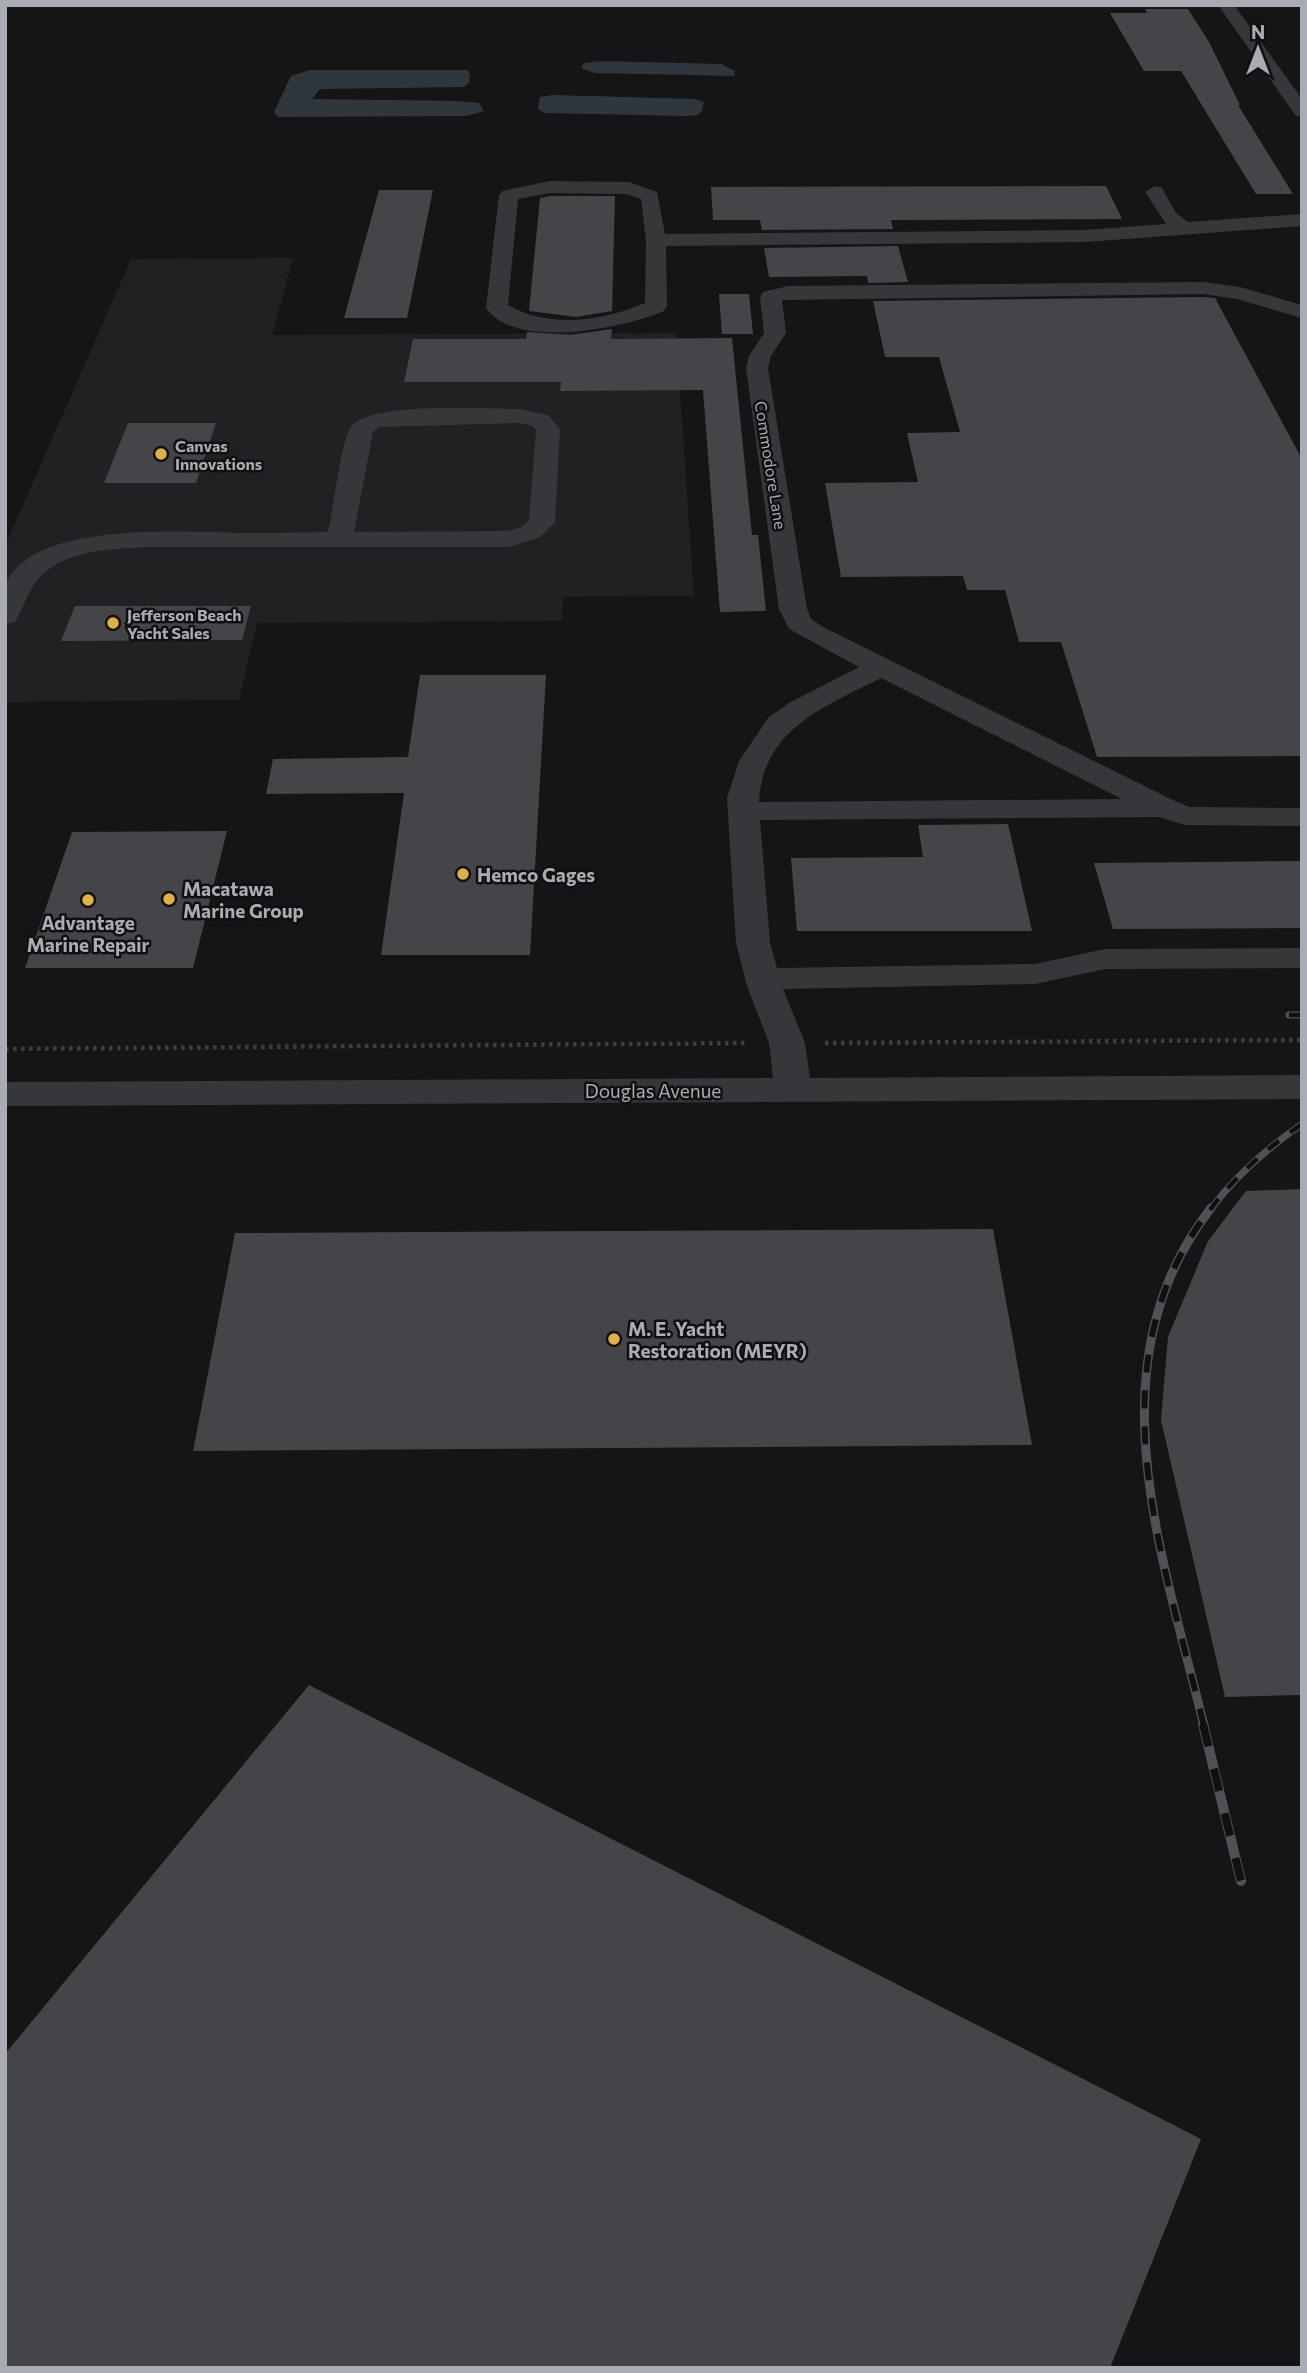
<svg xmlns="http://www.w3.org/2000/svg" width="1307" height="2373" font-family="Commissioner,sans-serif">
  <rect width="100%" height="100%" fill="#151516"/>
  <path fill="#212123" d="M293,258L272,335L676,333L694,596L563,597L562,621L257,623L239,700L5,702V546L131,259Z"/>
  <g fill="#2f373e">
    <path d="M601,61L721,64L735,71L734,76L595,73L581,68L584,63Z"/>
    <path d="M310,70H467L470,74L469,83L464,87L320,89L312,99L459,101L479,103L484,111L466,116L278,117L274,112L291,76Z"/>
    <path d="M553,95L695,99L704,102L702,111L697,115L687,116L544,113L538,109L540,97Z"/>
  </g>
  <g fill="#444549">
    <path d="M1145,9H1188L1209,42L1240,105H1238L1293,194H1256L1181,71H1144L1110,13H1147Z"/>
    <path d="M1106,186L1122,219L891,220L893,229L762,230L760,220H713L711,187Z"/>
    <path d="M379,190H433L407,318H344Z"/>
    <path d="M550,196H615L612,311L576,317L529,311L540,198Z"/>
    <path d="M898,246L908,282L868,283L867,276L769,277L764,248Z"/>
    <path d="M719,294H749L753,334H722Z"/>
    <path d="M1203,297L1215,298L1302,459V756L1097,757L1061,642H1019L1005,590H967L963,576L841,577L825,483L918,482L907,433L960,432L939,357H885L873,301Z"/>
    <path d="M612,329L611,339L732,338L752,535H758L766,611L720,612L703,390L560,391L561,382H404L413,339H526L527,332L571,335Z"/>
    <path d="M128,423H216L196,483H104Z"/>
    <path d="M75,606H251L242,640L61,641Z"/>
    <path d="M420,675H546L530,955H381L404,793L266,794L273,759L408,757Z"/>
    <path d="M1008,824L1032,931H797L791,858L923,857L918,825Z"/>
    <path d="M227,831L193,968H25L72,832Z"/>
    <path d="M1302,861V928L1113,929L1094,863Z"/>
    <path d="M1302,1189V1695L1225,1697L1161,1420L1168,1337L1208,1241L1246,1191Z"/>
    <path d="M993,1229L1032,1445L193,1451L235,1233Z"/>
    <path d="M309,1685L1201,2139L1110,2368H5V2054Z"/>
  </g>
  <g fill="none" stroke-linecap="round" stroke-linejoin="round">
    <g stroke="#3c3e42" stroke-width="4.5" stroke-dasharray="3.5 4.5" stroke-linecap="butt">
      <path d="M825,1043L1302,1040"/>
      <path d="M5,1049L746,1043"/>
    </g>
    <g fill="#36373b" fill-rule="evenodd">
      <path d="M1218,5H1234L1302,99V117L1296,116Z"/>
      <path d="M550,181L629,182L657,192L665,234L1085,230L1166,224L1145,192L1155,186L1162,188L1176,213L1188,222L1302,214V226L1085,242L666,246L667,306L664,311C624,328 516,351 486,308L499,195L502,191ZM550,193L627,194L641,199L646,240L645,303C603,321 549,329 508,305L518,199Z"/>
      <path d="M1203,282L1240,287L1302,305V318L1237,299L1203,294L782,300L786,333L771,356L768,368L807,609L811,619L823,627L1175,801L1189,807L1302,808V826L1185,825L1159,817L760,820L770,943L777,968L1035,964L1105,949L1302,948V968L1105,969L1035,984L783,989L805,1043L810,1078L1302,1075V1099L5,1106V1082L773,1078L769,1043L747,986L736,943L727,798L739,761L769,717L789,703L859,667L789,629L779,609L746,368L749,356L764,333L760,297L763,292L788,286ZM881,678L1122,799L759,802C762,729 826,706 881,678Z"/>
      <path d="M520,409L548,415L560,429L555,522L540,537L509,547H148C112,549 60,549 35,583C26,595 23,610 15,622L5,624C5,613 2,597 5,587C27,520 184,532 238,533C268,533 298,533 328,532C333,512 341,440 351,427C370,401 486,409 520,409ZM520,423L532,426L536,430L529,520L522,527L507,531L354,532L373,432L379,427Z"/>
    </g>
    <defs>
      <g id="rail-far2">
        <path d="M1289,1015H1302"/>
        <path d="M1210,1210C1236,1175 1266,1149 1302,1124"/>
      </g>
      <path id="rail-far1" d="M1204,1726C1163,1555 1090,1364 1211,1208"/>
      <path id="rail" d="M1203,1724L1241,1881"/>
    </defs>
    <use href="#rail-far2" stroke="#4f5156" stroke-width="7"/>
    <use href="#rail-far1" stroke="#4f5156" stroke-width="9"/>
    <use href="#rail" stroke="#4f5156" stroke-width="10"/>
    <use href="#rail-far2" stroke="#101011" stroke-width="4.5" stroke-dasharray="14" stroke-linecap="butt"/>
    <use href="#rail-far1" stroke="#101011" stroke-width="6" stroke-dasharray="18" stroke-linecap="butt"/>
    <use href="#rail" stroke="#101011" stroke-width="8" stroke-dasharray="23" stroke-linecap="butt"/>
  </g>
  <g fill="#e1af42" stroke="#101011" stroke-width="2.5">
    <circle cx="161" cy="454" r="7"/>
    <circle cx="113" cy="623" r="7"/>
    <circle cx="463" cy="874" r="7"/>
    <circle cx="169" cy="899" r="7"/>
    <circle cx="88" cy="900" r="7"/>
    <circle cx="614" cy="1339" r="7"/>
  </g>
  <g text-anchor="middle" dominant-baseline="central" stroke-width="5" stroke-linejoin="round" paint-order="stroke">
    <g font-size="16" font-weight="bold" fill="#a8acb5" stroke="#101011" text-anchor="start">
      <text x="175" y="445">Canvas<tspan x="175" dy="18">Innovations</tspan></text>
      <text x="127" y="614">Jefferson Beach<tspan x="127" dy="18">Yacht Sales</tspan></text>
    </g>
    <g font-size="16" fill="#a8acb5" stroke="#101011">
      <text transform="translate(771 465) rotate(81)">Commodore Lane</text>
    </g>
    <g font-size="19" font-weight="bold" fill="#a8acb5" stroke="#101011" text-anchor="start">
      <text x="477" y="874">Hemco Gages</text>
      <text x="183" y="888">Macatawa<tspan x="183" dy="22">Marine Group</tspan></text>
      <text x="88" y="922" text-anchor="middle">Advantage<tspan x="88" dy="22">Marine Repair</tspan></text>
      <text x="628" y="1328">M. E. Yacht<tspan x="628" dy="22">Restoration (MEYR)</tspan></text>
    </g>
    <g font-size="19" fill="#a8acb5" stroke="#101011">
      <text x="653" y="1090">Douglas Avenue</text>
    </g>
  </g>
  <rect width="1307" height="2373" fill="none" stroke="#a8acb5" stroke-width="14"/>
  <g transform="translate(1258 49)" stroke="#101011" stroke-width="5" paint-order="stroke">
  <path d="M0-5L12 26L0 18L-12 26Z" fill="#a8acb5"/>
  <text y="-10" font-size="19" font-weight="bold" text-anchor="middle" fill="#a8acb5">N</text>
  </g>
</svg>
